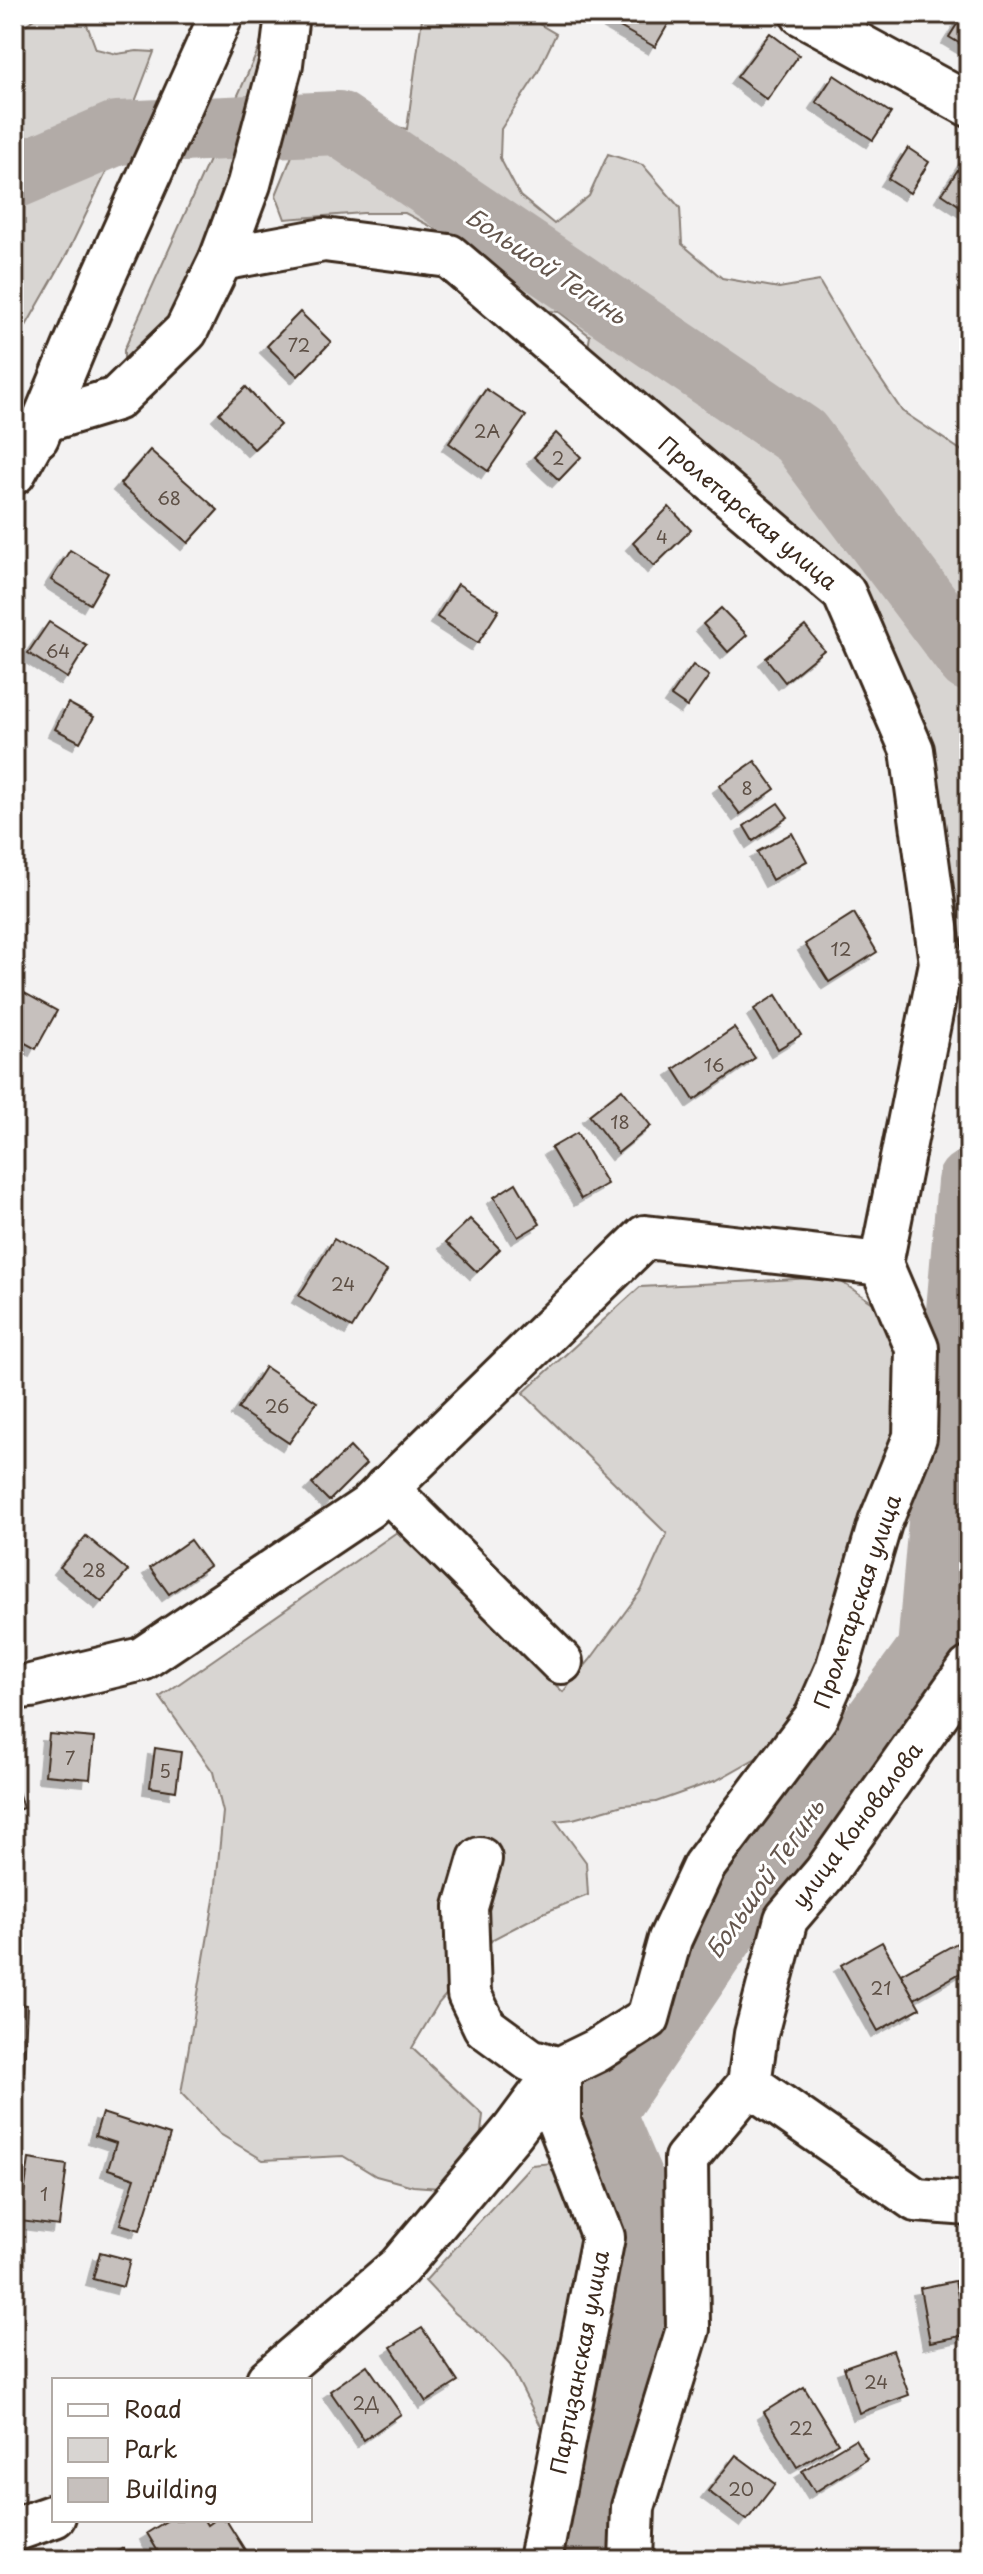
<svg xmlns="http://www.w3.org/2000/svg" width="983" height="2574" font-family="'Playpen Sans',sans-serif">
  <defs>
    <filter id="shadow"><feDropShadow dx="-7" dy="7" stdDeviation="0" flood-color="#0004"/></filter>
  </defs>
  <rect width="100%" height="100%" fill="#f3f2f2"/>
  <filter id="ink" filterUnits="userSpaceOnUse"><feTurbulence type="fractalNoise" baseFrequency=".0125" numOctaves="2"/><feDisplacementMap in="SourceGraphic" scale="16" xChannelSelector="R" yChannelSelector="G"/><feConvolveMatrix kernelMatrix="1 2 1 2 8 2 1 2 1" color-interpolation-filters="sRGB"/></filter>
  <g filter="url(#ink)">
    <g fill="#d8d5d2" stroke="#8a8078" stroke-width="2">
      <path d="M41,14H83L96,49L117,54L137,51L154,52L115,154L67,254L14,347V29L24,26Z"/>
      <path d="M428,14H522L556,34L537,74L501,129L500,158L520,196L554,224L589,196L608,154L643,165L680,208L682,244L722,278L779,288L819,281L852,337L902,411L962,451L969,460V973L941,963L912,750L844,593L584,371L590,336L559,312L541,310L508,274L466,251L432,227L405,213H363L285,219L276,195L311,109L407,129L422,18Z"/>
      <path d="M268,28L265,82L182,312L132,362L124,360V350Z"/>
      <path d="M834,1277L888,1313L913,1393L810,1711L765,1753L717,1780L656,1802L623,1805L573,1819L556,1821L586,1862L588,1895L543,1913L493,1939L438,2004L412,2048L483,2115L480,2141L440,2188L413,2186L376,2176L343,2156L263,2160L220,2134L181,2093L215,1894L223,1812L213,1772L160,1697L397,1532L563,1692L590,1660L642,1589L667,1534L523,1393L640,1287Z"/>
      <path d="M553,2163L585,2249L543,2430L510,2365L485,2338L455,2313L425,2281L531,2165Z"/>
    </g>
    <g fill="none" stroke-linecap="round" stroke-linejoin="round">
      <g stroke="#b2aba7" stroke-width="64">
        <path d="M14,177L117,133L338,123L800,436L969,660"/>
        <path d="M585,2560L590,2475L655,2235L603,2113L751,1893L929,1650L969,1182"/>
      </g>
    </g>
    <g fill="#c6c0bd" stroke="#3b2a1e" stroke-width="2" filter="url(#shadow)">
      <path d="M616,14H674L655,47L611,22Z"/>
      <path d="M961,18L969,23V49L949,37Z"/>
      <path d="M770,33L799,55L767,100L737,77Z"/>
      <path d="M834,75L891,113L873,140L816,102Z"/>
      <path d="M908,148L929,162L910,193L888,179Z"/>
      <path d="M967,156L969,157V212L942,194Z"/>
      <path d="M300,312L331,342L298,376L267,346Z"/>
      <path d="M246,387L280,425L254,449L219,413Z"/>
      <path d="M486,389L526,416L488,471L449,443Z"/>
      <path d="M556,433L581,457L559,480L534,457Z"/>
      <path d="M150,450L218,510L188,543L120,484Z"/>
      <path d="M669,507L691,530L654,566L633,543Z"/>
      <path d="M70,550L108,573L90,604L51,580Z"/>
      <path d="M458,584L499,610L478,643L437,617Z"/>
      <path d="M721,608L747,635L728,652L703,624Z"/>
      <path d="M49,622L87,646L67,678L28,653Z"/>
      <path d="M805,626L824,650L785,682L766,658Z"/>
      <path d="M693,665L709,676L687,707L671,696Z"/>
      <path d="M68,703L94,717L80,742L55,729Z"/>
      <path d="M755,761L775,789L740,814L719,786Z"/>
      <path d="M778,803L788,817L753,841L744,826Z"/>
      <path d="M792,833L807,861L772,880L757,852Z"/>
      <path d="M854,913L877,952L829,982L805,944Z"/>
      <path d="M21,991L57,1011L36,1049L14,1037V1004Z"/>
      <path d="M776,995L801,1035L778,1049L754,1009Z"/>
      <path d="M734,1028L755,1058L694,1100L674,1069Z"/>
      <path d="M622,1089L651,1126L618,1153L589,1115Z"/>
      <path d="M577,1133L607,1184L581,1199L551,1148Z"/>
      <path d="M516,1183L540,1224L518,1237L494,1197Z"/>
      <path d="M470,1219L500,1249L477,1272L446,1242Z"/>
      <path d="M334,1239L387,1271L352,1328L299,1296Z"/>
      <path d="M265,1367L317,1402L289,1443L238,1409Z"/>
      <path d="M350,1447L366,1464L329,1501L312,1484Z"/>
      <path d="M86,1536L128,1571L102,1602L60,1567Z"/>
      <path d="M190,1540L209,1566L169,1594L150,1568Z"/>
      <path d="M49,1734L94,1738L90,1779L45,1775Z"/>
      <path d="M155,1748L181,1752L176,1791L150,1787Z"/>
      <path d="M14,1778L23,1808L14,1811Z"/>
      <path d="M966,1938L969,1943V1968L914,1999L901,1974Z"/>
      <path d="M882,1942L920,2008L878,2031L841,1965Z"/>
      <path d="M14,2004L27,2005L24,2071H14Z"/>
      <path d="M102,2113L170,2135L140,2230L120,2224L135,2178L108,2169L116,2143L95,2136Z"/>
      <path d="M29,2159L67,2165L59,2226L20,2221Z"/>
      <path d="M100,2252L130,2260L123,2287L93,2279Z"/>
      <path d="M955,2281L966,2335L930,2342L920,2288Z"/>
      <path d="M422,2328L458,2382L426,2402L391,2347Z"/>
      <path d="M893,2350L909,2395L859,2413L844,2367Z"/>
      <path d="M367,2365L401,2414L364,2440L330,2391Z"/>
      <path d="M804,2387L838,2443L797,2467L764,2412Z"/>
      <path d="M855,2439L867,2459L815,2492L802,2471Z"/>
      <path d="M736,2455L775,2484L747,2520L708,2491Z"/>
      <path d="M168,2520H204L207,2525L214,2520H226L248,2555L239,2560H163L147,2533Z"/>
      <path d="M123,2548L130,2560H106Z"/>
    </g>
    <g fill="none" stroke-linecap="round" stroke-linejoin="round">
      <defs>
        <g id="minor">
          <path d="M802,14L969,105"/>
          <path d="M221,259L324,240L449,256L844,593L912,750L941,963L881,1264"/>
          <path d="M37,437L103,278L222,14"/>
          <path d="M14,473L43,421L116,399L186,331L221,259L249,184L281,64L287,14"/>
          <path d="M386,1488L561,1662"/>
          <path d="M14,1688L31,1686L142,1659L368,1507L645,1237L881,1264L917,1348L915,1437L880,1523L837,1669L816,1717L704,1866L670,1939L648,2018L596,2051L559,2069L530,2060L485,2027L469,1994L466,1907L480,1859"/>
          <path d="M749,2084L916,2200L969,2204"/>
          <path d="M268,2380L399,2267L513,2131L559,2069V2123L603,2237L540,2560"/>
          <path d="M14,2530L54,2516"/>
          <path d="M631,2560L633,2507L688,2329L686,2159L749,2084L756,2034L786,1919L825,1873L969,1669"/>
        </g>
      </defs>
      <use href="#minor" stroke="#3b2a1e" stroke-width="48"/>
      <use href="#minor" stroke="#fff" stroke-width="42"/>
    </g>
  </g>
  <g text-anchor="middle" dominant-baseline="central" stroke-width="6" stroke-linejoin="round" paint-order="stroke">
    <g font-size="18" fill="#5e5046">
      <text x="299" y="344">72</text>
      <text x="487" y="430">2А</text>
      <text x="558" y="457">2</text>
      <text x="169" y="497">68</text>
      <text x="662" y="536">4</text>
      <text x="58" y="650">64</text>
      <text x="747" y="787">8</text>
      <text x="841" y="948">12</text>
      <text x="714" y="1064">16</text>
      <text x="620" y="1121">18</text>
      <text x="343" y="1283">24</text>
      <text x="277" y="1405">26</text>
      <text x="94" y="1569">28</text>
      <text x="70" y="1757">7</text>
      <text x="165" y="1770">5</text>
      <text x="881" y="1987">21</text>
      <text x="44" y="2193">1</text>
      <text x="876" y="2381">24</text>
      <text x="366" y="2402">2Д</text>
      <text x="801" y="2427">22</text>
      <text x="741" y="2488">20</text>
    </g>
    <g font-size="22" fill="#3b2a1e" stroke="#fff">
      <text transform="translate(749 512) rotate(40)">Пролетарская улица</text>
      <text transform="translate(856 1601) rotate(-71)">Пролетарская улица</text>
      <text transform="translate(856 1824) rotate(-53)">улица Коновалова</text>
      <text transform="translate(578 2362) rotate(-79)">Партизанская улица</text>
    </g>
    <g font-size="24" font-style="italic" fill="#65574e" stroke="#fff">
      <text transform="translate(547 265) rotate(34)">Большой Тегинь</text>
      <text transform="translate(764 1878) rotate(-55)">Большой Тегинь</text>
    </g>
  </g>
  <rect width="983" height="2574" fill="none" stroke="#fff" stroke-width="48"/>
  <rect x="24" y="24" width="935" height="2526" fill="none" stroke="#3b2a1e" stroke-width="3" filter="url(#ink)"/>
  <rect x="52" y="2378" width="260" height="144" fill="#ffffff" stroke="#b1aaa5" stroke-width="2"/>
  <rect x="68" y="2404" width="40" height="12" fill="#ffffff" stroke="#b1aaa5" stroke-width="2"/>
  <text x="124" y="2418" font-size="24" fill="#3b2a1e">Road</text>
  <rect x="68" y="2438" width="40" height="24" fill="#d8d5d2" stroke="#b1aaa5" stroke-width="2"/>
  <text x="124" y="2458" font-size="24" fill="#3b2a1e">Park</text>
  <rect x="68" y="2478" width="40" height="24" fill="#c6c0bd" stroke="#b1aaa5" stroke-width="2"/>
  <text x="124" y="2498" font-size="24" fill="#3b2a1e">Building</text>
</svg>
